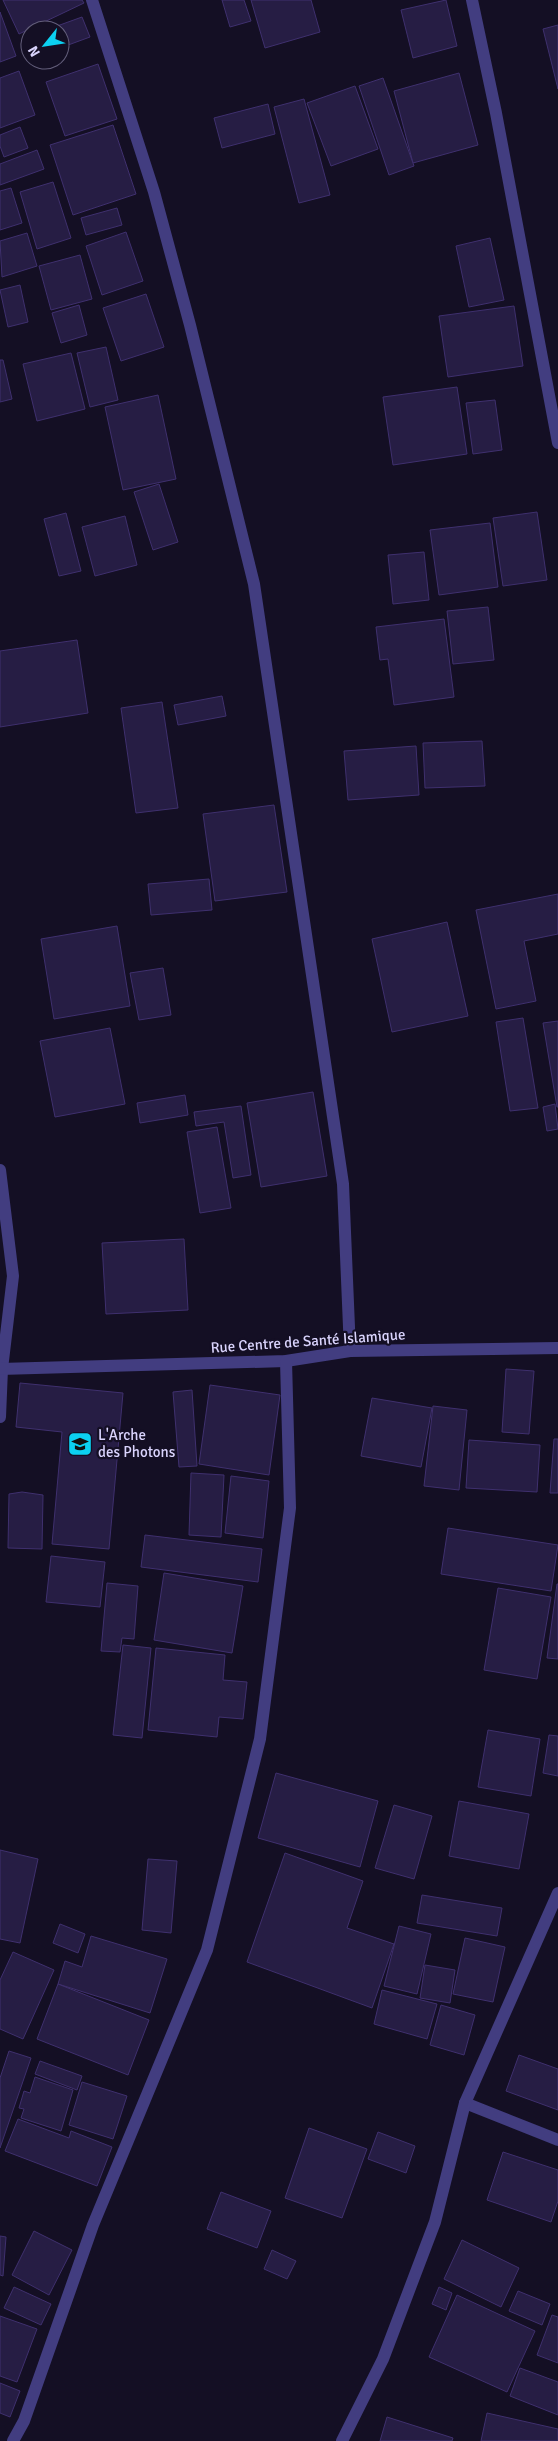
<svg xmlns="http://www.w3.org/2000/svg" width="558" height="2441" font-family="Signika,sans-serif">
  <rect width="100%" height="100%" fill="#140f24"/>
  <g fill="#261d44" stroke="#3f306e">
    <path d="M3,0H82L84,3L19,34Z"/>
    <path d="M222,0H244L251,21L230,27Z"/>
    <path d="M251,0H311L320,32L265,48Z"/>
    <path d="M446,0L457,46L413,58L401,10Z"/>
    <path d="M0,12L16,56L0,62Z"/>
    <path d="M82,17L90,37L60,48V30H46Z"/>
    <path d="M558,25V89L543,29Z"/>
    <path d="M30,36V56L23,39Z"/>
    <path d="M98,64L117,119L65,136L46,82Z"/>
    <path d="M19,71L35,115L0,128V78Z"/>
    <path d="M459,73L478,145L413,163L394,91Z"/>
    <path d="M383,78L414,166L389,175L359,86Z"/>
    <path d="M355,86L378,149L331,166L307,103Z"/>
    <path d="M304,99L330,195L299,203L274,107Z"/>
    <path d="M268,104L275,134L222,148L214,118Z"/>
    <path d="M113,125L136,194L73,215L50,145Z"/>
    <path d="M20,127L28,148L4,157L0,146V135Z"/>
    <path d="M37,150L44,169L0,185V164Z"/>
    <path d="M53,182L71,238L37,249L20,192Z"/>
    <path d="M11,188L22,223L0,230V191Z"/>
    <path d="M117,208L122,225L86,235L81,218Z"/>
    <path d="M126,232L143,281L102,295L86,246Z"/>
    <path d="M27,233L37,266L2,277L0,241Z"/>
    <path d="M490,238L504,300L469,307L456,246Z"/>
    <path d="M80,255L92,299L51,310L39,266Z"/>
    <path d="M20,285L28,322L8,327L0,290Z"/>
    <path d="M146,294L164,347L121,361L103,308Z"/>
    <path d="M79,305L87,335L61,343L52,313Z"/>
    <path d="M514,306L523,366L448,377L439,316Z"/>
    <path d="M106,347L118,400L90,407L77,353Z"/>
    <path d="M71,353L85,409L37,421L23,364Z"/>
    <path d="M0,360H3L12,399L0,402Z"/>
    <path d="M457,387L467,454L393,465L383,397Z"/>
    <path d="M158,395L176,479L123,490L105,407Z"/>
    <path d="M495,400L502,450L473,454L466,403Z"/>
    <path d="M159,484L178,542L153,550L134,492Z"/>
    <path d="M537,512L547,580L503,586L493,518Z"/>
    <path d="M66,513L81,571L59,576L44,519Z"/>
    <path d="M125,516L137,565L95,576L82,527Z"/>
    <path d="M490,523L498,587L439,595L430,530Z"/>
    <path d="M424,552L429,600L393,604L388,555Z"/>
    <path d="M488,607L494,660L453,664L447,611Z"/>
    <path d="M444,619L454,697L394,705L388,659L380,660L376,627Z"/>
    <path d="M77,640L88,713L0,727V651Z"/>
    <path d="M222,696L226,716L178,725L174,705Z"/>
    <path d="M162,702L178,808L136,813L121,708Z"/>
    <path d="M482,741L485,786L425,788L423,743Z"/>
    <path d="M416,746L419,795L348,800L344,751Z"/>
    <path d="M274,805L287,892L215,901L203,814Z"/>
    <path d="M209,879L212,910L151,915L148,884Z"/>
    <path d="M558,894V934L524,941L536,1001L496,1009L476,910Z"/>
    <path d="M447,922L468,1016L392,1032L372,939Z"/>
    <path d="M117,926L130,1006L54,1019L41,939Z"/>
    <path d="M163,968L171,1015L139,1020L130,973Z"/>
    <path d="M523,1018L538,1108L510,1111L496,1022Z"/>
    <path d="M558,1021V1107H557L543,1023Z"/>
    <path d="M110,1028L125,1104L55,1117L40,1041Z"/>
    <path d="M313,1092L327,1176L261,1187L247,1103Z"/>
    <path d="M185,1095L188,1115L140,1123L137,1103Z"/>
    <path d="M555,1104L558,1129L547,1131L543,1107Z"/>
    <path d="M241,1106L251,1175L233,1178L224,1122L196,1126L194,1112Z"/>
    <path d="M217,1127L231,1208L200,1213L187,1132Z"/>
    <path d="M184,1239L188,1310L106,1314L102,1243Z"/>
    <path d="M506,1369L534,1371L529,1434L502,1432Z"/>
    <path d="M20,1383L123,1393L109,1549L52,1544L62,1432L16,1427Z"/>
    <path d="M210,1385L280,1395L269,1475L199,1464Z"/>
    <path d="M192,1390L197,1466L179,1467L173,1392Z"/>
    <path d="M372,1398L432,1408L421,1467L361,1456Z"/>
    <path d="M433,1406L467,1410L459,1490L424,1486Z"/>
    <path d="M554,1439H558V1493H550Z"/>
    <path d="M469,1440L540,1445L537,1492L466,1488Z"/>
    <path d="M191,1473L224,1475L221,1537L189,1535Z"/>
    <path d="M231,1476L269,1481L263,1538L225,1533Z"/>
    <path d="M22,1492L43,1495L42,1549L8,1548L9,1494Z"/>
    <path d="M448,1528L558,1545L551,1591L441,1574Z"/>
    <path d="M145,1535L262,1549L258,1582L141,1567Z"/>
    <path d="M51,1556L105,1562L100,1607L46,1602Z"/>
    <path d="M164,1573L243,1586L232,1653L154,1640Z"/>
    <path d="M107,1583L138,1586L134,1639L122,1638L120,1652L101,1651Z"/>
    <path d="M557,1584H558V1659L547,1658Z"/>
    <path d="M498,1588L551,1597L537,1679L484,1670Z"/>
    <path d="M123,1645L151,1648L142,1738L113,1735Z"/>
    <path d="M156,1648L225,1655L223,1680L247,1682L243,1719L219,1717L217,1737L148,1730Z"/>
    <path d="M488,1730L540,1739L531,1796L478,1787Z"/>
    <path d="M549,1735L558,1736V1776L543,1773Z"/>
    <path d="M276,1773L378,1801L360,1867L258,1838Z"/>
    <path d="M459,1801L529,1814L519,1869L449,1856Z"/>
    <path d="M394,1805L432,1816L414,1879L375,1868Z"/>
    <path d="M0,1850L38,1859L20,1943L0,1939Z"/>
    <path d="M285,1853L363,1881L347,1928L394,1944L372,2008L247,1962Z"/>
    <path d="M148,1859L177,1861L171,1933L142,1930Z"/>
    <path d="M422,1895L502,1908L497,1936L417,1923Z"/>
    <path d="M60,1924L85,1934L78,1953L53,1943Z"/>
    <path d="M399,1926L431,1934L417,1994L384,1986Z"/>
    <path d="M91,1936L167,1959L150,2013L58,1984L65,1961L82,1967Z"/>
    <path d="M465,1938L505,1947L493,2002L453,1994Z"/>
    <path d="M13,1952L54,1970L23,2039L0,2029V1980Z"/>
    <path d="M425,1965L455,1970L450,2003L420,1998Z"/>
    <path d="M58,1984L149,2020L128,2075L37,2039Z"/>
    <path d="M382,1990L437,2004L427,2039L374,2024Z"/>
    <path d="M441,2005L475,2015L464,2055L430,2045Z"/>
    <path d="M9,2051L31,2058L0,2148V2078Z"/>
    <path d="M519,2055L558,2069V2110L506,2091Z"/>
    <path d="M40,2061L82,2076L77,2090L35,2074Z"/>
    <path d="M35,2077L73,2090L61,2131L21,2118L24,2109L19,2108L24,2091L30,2093Z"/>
    <path d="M82,2082L127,2096L113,2139L69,2125Z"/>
    <path d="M18,2119L69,2138L71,2131L112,2147L97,2186L5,2151Z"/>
    <path d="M309,2128L367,2149L342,2218L285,2198Z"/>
    <path d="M378,2132L415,2146L406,2173L368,2159Z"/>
    <path d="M503,2152L558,2170V2201L551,2222L487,2200Z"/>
    <path d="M221,2192L271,2211L257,2248L207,2229Z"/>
    <path d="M34,2231L72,2250L49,2295L12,2275Z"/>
    <path d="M0,2236L6,2237L3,2276L0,2275Z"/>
    <path d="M462,2240L519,2268L501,2307L444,2279Z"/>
    <path d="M272,2250L296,2261L287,2279L264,2269Z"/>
    <path d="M14,2287L51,2304L41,2325L4,2308Z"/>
    <path d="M439,2287L452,2293L446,2310L432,2304Z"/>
    <path d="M518,2291L550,2304L542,2325L509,2311Z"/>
    <path d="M457,2295L535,2331L507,2392L429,2357Z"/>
    <path d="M552,2315L558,2317V2363L537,2355Z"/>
    <path d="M0,2316L37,2329L17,2382L0,2376Z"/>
    <path d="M520,2368L558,2382V2415L510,2396Z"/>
    <path d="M0,2383L20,2391L10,2417L0,2413Z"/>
    <path d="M487,2413L558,2429V2441H481Z"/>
    <path d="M387,2417L453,2438L452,2441H380Z"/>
  </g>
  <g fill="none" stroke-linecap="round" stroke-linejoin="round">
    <g stroke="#423d80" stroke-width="12">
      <path d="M92,0L154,192L190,325L254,584L343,1184L350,1351"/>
      <path d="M472,0L496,113L558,443"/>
      <path d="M0,1170L13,1276L2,1369L0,1417"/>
      <path d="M0,1369L286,1361L350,1351L558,1348"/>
      <path d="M465,2103L558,2140"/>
      <path d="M13,2441L24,2421L93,2225L207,1950L260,1739L290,1508L286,1361"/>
      <path d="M342,2441L383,2359L435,2222L465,2103L558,1893"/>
    </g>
  </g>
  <defs>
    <symbol id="school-square" viewBox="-11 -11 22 22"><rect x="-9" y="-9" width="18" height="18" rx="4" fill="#0cd1f1" stroke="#140f24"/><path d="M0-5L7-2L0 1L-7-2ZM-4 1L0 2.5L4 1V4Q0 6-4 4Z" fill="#111"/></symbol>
  </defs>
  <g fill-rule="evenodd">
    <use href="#school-square" x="66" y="1430" width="28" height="28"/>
  </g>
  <g text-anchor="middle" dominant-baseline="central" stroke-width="4.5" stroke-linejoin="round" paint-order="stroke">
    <g font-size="15" fill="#dad4fd" stroke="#140f24">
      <text transform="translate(308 1341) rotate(-4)">Rue Centre de Santé Islamique</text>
    </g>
    <g font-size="15" fill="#dad4fd" stroke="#140f24" text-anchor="start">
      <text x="98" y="1435">L'Arche<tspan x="98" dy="17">des Photons</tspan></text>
    </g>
  </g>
  <g transform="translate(45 45) rotate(240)"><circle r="24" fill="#140f24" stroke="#635e7b"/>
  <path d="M0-4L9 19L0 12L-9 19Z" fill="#0cd1f1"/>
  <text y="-8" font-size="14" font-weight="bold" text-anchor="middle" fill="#dad4fd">N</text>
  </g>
</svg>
